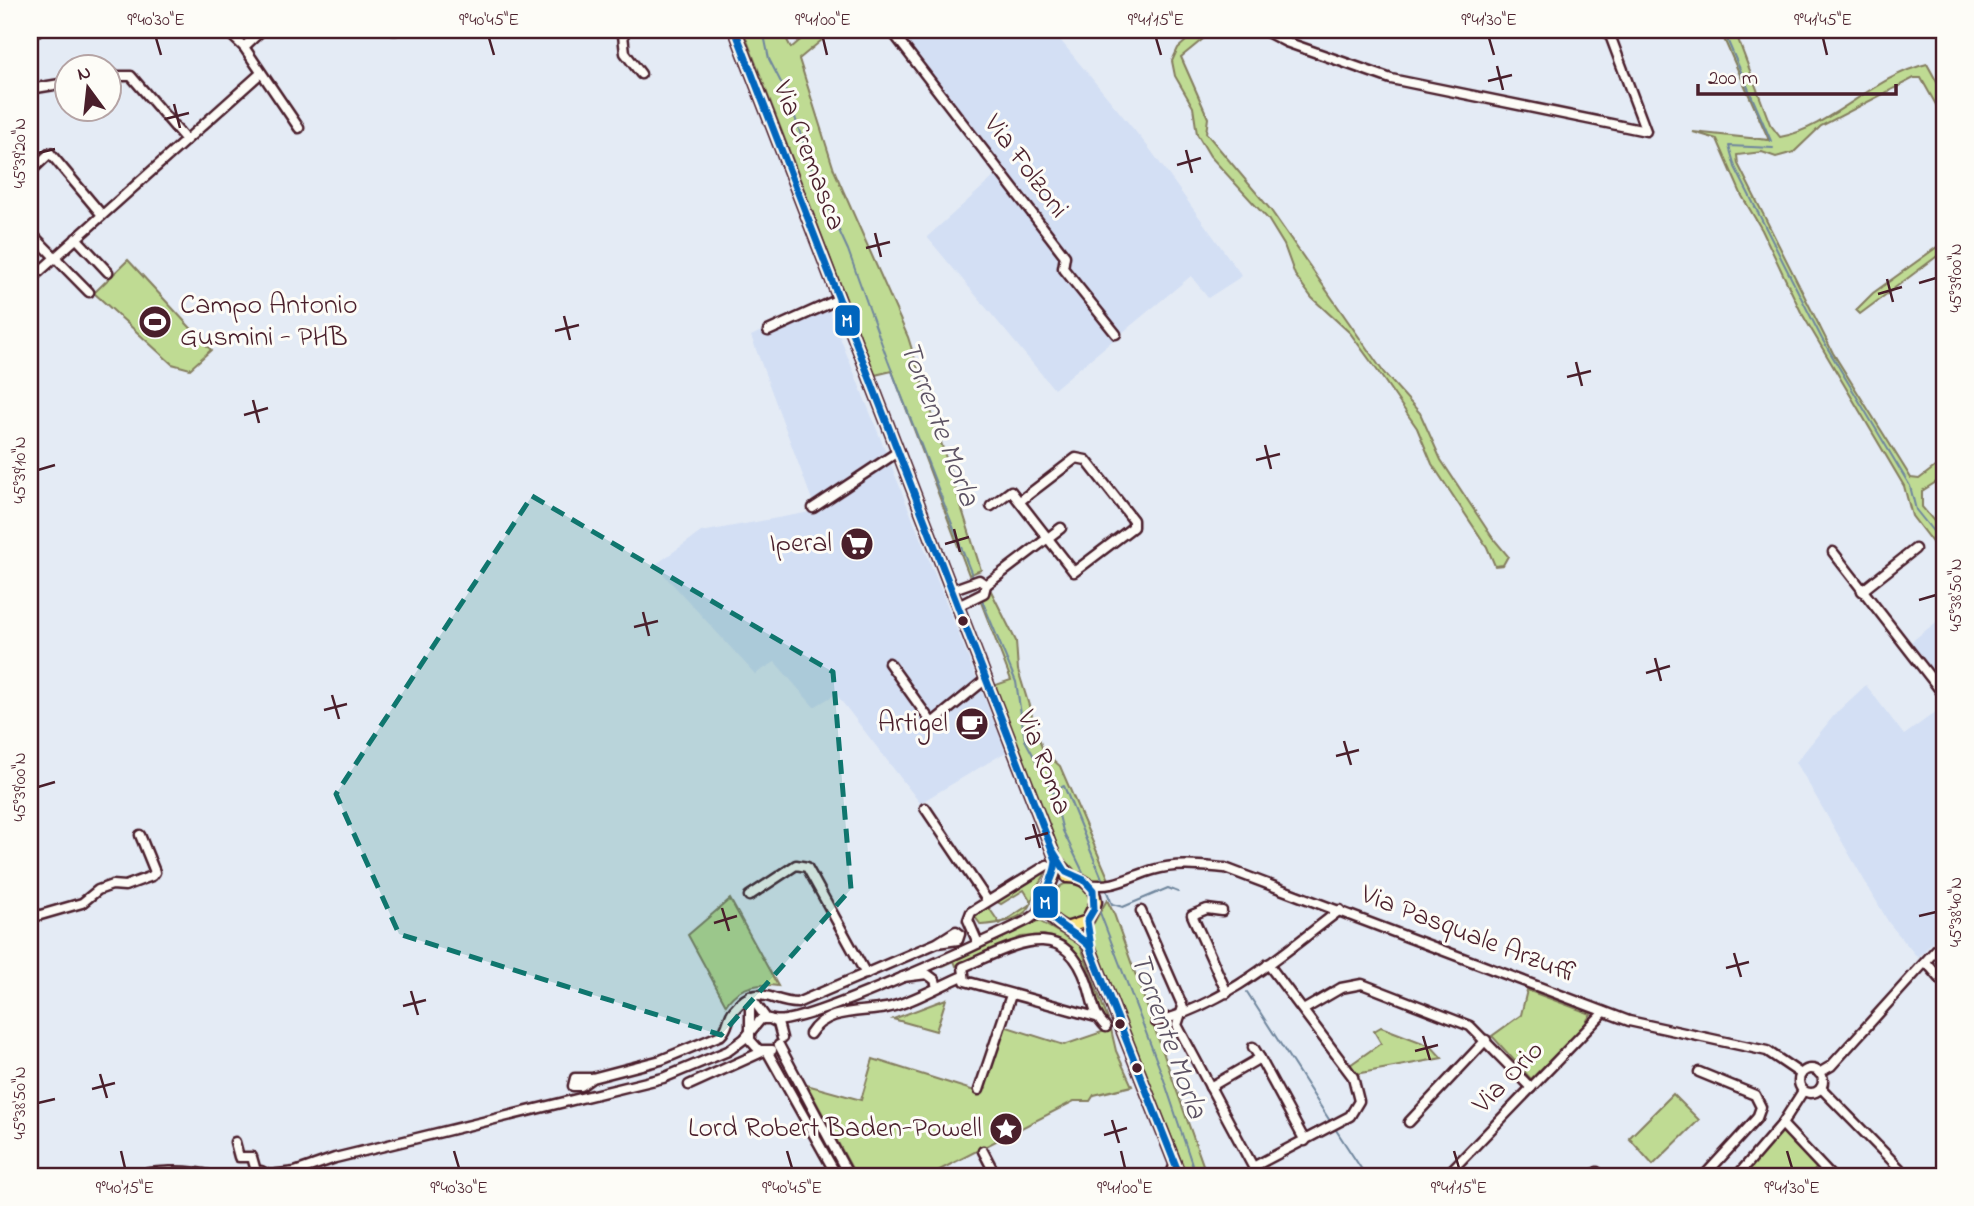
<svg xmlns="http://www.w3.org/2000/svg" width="1974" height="1206" font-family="'Indie Flower',sans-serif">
  <rect width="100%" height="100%" fill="#e4ebf5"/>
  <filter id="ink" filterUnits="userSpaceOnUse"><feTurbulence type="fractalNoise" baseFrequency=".0143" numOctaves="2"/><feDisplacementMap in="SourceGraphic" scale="14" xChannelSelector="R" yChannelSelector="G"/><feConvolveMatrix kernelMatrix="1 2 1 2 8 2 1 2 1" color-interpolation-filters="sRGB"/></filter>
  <g filter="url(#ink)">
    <g fill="#d3dff4">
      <path d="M885,30H1052L1149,148L1242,276L1208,298L1191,276L1054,389L927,237L995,176Z"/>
      <path d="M825,300L1006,752L920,803L836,694L814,707L775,662L755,674L655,565L701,532L816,511L751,336Z"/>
      <path d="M1944,616V758L1935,766L1944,779V929L1918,958L1889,923L1796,762L1836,713L1866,685L1904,735L1944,706L1902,649Z"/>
    </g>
    <g fill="#bfdb93" stroke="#847d5f" stroke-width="2">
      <path d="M743,30H782L791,48L812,30H834L799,59L834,170L908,337L981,570L969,575L892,371L875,375Z"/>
      <path d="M1198,30H1214L1181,57L1208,118L1206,133L1270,209L1384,373L1420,413L1441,460L1492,537L1508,556L1503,565L1495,566L1487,547L1432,464L1417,428L1377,370L1350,333L1312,298L1295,275L1284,245L1268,219L1210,156L1197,134L1193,107L1175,76L1172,61L1178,48Z"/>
      <path d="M1720,30H1732L1738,39L1770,124L1780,137C1830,128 1874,76 1927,64L1944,95V119L1921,78H1914L1821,126L1794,152L1776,157L1762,152L1737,155L1738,164L1833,353L1911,478L1919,479L1944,460V477L1922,491V507L1944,533V558L1912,516L1904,486L1801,312L1762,230L1742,196L1717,139L1693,132L1769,140Z"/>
      <path d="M1944,242V251L1860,314L1856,310L1873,293Z"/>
      <path d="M128,260L211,350L190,369L172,364L94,293Z"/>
      <path d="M991,591L1016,641L1018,670L1043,751L1060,766L1110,882L1099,886L1065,865L993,686L1011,680L979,597Z"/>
      <path d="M1046,868C1046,877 1041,880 1036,888C1033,893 1034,898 1031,904C1024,921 996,924 981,925L975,917L977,911L987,905L1000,924L1032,903L1024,890L1001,904L994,900Z"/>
      <circle cx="1071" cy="902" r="19"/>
      <path d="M730,899L778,986C758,983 738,986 726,1005L688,935Z"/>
      <path d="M1107,900L1114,914L1207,1176H1187L1093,941L1092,926Z"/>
      <path d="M1039,921L1080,945L1110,1025L1116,1051L1132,1086L1094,1095L1090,1101H1074L928,1176H856L807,1085L861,1100L873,1059L981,1093L1004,1026L1064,1045L1108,1030L1080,957L1058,939L1044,935L1021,937L956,966L954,961L943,966L1028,923Z"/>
      <path d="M1527,990L1591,1014L1583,1027L1531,1079L1492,1036L1521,1015Z"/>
      <path d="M946,999L936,1031L893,1019Z"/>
      <path d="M1381,1027L1431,1046L1442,1058L1356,1074L1350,1065L1381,1043L1374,1031Z"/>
      <path d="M1673,1094L1699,1120L1653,1165L1629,1138Z"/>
      <path d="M1781,1129L1817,1167L1810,1176H1750L1745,1172Z"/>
    </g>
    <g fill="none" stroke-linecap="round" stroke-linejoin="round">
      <g stroke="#6f869d" stroke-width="2">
        <path d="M763,30L769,59L789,98L813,174L848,250L888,361L974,580"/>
        <path d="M1723,30L1771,141"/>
        <path d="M1773,148L1729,146L1735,167L1822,339L1910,486L1916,510L1944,545"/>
        <path d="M981,598L1016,682L1025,740L1053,792L1063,831L1084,874"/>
        <path d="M1054,791L1064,786L1103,881"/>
        <path d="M1107,892L1112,904L1123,907L1168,888L1178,892"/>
        <path d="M1099,910L1163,1077L1196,1176"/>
        <path d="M1247,992L1330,1121"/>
        <path d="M1336,1130L1366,1176"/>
      </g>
      <defs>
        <g id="minor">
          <path d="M226,30L244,47L299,128"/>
          <path d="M393,30H396"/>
          <path d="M619,30L623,35L625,53L641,74"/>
          <path d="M891,30L1065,256L1063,268L1116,334"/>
          <path d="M1263,30L1286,42L1391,79L1646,131L1608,30"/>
          <path d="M30,37L38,30"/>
          <path d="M244,47L262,30"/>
          <path d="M108,76H131L186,140"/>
          <path d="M30,89L66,83"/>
          <path d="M30,172L50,153L102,215"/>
          <path d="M30,232L89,292"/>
          <path d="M76,238L108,272"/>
          <path d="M30,280L261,73"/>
          <path d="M768,331L839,299"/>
          <path d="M991,506L1011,491L1074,572L1133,527V520L1086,460L1076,458L1020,501"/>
          <path d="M813,508L899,451"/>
          <path d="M1833,552L1944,695"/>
          <path d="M986,585L1061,528"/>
          <path d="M951,590L979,580L986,585L984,593L958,606"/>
          <path d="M1862,591L1915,549"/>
          <path d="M889,663L932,723L986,679"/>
          <path d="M925,808L987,900"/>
          <path d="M1089,884C1112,889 1132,876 1153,870C1177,863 1200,866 1225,868L1629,1021L1767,1051L1801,1074"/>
          <path d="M749,896L796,865L807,867L866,974"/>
          <path d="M1141,911L1183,1007L1177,1025L1258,1176"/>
          <path d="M1222,911L1207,909L1192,915L1227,993"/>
          <path d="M30,918L82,903L98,890L112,885L125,886L152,876L155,872L140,835"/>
          <path d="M978,943L968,920L971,912L1047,865"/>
          <path d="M1926,962L1944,983"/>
          <path d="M903,977L927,974L935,980L937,987"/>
          <path d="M750,996V1040L759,1050H772"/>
          <path d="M750,996L766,1018"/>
          <path d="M1305,1009L1341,988L1362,984L1470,1026L1531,1088"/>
          <path d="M1096,1017L965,981L963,967C1012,947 1063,913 1087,983C1093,1000 1093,1015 1106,1027"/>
          <path d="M774,1020C801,1028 991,938 1028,920L1038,913L1044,901"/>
          <path d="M1156,1022C1228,1003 1282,954 1340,910"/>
          <path d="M810,1034C826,1008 860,1013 886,1008C909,1004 941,985 963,976"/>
          <path d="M779,1045L849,1176"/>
          <path d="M1253,1047L1260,1058"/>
          <path d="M767,1051L837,1176"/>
          <circle cx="1811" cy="1081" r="12"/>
          <path d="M1699,1072L1755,1095L1761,1107L1757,1118L1704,1176"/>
          <path d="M1819,1073L1831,1066L1944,941"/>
          <path d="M592,1078L581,1086H573L575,1078H592L661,1060L721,1035C729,1028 727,1018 734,1010C757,981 771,1003 797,1003L937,943L956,931L960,934L958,940L937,943"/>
          <path d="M689,1085L764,1051"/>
          <path d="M1210,1087L1260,1058L1305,1141"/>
          <path d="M1821,1088L1907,1176"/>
          <path d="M979,1090L1011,995"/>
          <path d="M1944,1104V1103"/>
          <path d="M1409,1122L1486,1040"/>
          <path d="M1782,1124L1831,1176"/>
          <path d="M235,1142L239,1157H252L256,1171"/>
          <path d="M983,1151L996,1176"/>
          <path d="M1253,1167L1350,1116L1359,1101L1353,1077L1268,964"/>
          <path d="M1597,1172L1602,1176"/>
          <path d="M269,1175L295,1172L335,1158L663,1078L728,1051L744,1039L761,1019H770L778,1023L782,1038"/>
          <path d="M124,1176C155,1172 184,1168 213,1176"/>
          <path d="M247,1176L261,1171L270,1176"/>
          <path d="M1170,1176L1175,1164"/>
          <path d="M1446,1176L1604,1012"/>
          <path d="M1737,1176L1782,1124L1803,1091"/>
        </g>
        <g id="major">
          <path d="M735,30L1056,860L1071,876"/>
          <path d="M1056,861C1057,879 1045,887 1045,902C1045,926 1077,928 1089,946L1180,1176"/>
          <path d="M1067,877C1083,877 1094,885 1096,902L1087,921L1069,927"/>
        </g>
      </defs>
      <use href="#minor" stroke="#4a1f2b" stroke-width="13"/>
      <use href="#major" stroke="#4a1f2b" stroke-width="15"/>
      <use href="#minor" stroke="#fdfcf7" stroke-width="8"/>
      <use href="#major" stroke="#f7e281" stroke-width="10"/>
      <defs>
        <g id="bus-1">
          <path d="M735,30L1056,860C1056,874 1047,885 1045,898C1043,923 1075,930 1089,946L1180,1176"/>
          <path d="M1053,851L1066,872L1084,880L1093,890L1094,909L1087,921L1092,953"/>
        </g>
      </defs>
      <use href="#bus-1" stroke="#fdfcf7" stroke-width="12"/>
      <use href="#bus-1" stroke="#0065bd" stroke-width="7"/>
    </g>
  </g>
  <path fill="#0f766e" fill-opacity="0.2" stroke="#0f766e" stroke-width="5" stroke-dasharray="14 9" stroke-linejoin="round" d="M532,496L833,672L851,889L721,1035L399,934L336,794Z"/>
  <path fill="none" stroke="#4a1f2b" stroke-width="2.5" d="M156,38L161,55M489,38L494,55M823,38L827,55M1156,38L1161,55M1489,38L1494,55M1823,38L1827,55M1497,66L1503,90M1488,81L1512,75M174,104L180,128M165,119L189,113M1186,150L1192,173M38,153L55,149M1177,165L1201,158M875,233L881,257M866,248L890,242M1887,279L1893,302M1919,283L1936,278M1878,294L1902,287M564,316L570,340M555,331L579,325M1576,362L1582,386M1567,377L1591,371M253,400L259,423M244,415L268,408M1265,445L1271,469M1256,460L1280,454M38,470L55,465M954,529L960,552M945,544L969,537M1919,600L1936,595M643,612L649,636M634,627L658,621M1655,658L1661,681M1646,673L1670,666M332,695L339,719M324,710L347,704M1344,741L1351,765M1336,756L1359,750M38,787L55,782M1033,824L1040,848M1025,839L1048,833M722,908L729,931M1919,916L1936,912M714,923L737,916M1734,953L1741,977M1726,968L1749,962M411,991L418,1015M403,1006L426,1000M1423,1036L1430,1060M1415,1051L1438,1045M100,1074L107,1098M92,1089L115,1083M38,1103L55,1099M1112,1120L1119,1143M1104,1135L1127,1128M121,1151L125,1168M454,1151L459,1168M787,1151L792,1168M1121,1151L1125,1168M1454,1151L1459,1168M1787,1151L1792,1168"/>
  <defs>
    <symbol id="stadium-disc" viewBox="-11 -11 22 22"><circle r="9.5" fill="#4a1f2b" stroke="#fdfcf7"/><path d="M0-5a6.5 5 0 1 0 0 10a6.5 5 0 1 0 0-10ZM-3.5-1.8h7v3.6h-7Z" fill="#fff"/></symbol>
    <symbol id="supermarket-disc" viewBox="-11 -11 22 22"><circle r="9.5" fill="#4a1f2b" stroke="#fdfcf7"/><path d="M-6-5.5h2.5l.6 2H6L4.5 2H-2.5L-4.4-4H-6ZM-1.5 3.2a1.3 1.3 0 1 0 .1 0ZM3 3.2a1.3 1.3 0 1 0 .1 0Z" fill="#fff"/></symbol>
    <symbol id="cafe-disc" viewBox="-11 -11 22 22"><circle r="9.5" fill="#4a1f2b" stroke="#fdfcf7"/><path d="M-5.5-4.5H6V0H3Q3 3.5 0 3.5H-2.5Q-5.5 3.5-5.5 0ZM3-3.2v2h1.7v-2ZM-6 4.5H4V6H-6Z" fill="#fff"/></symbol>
    <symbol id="sight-disc" viewBox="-11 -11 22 22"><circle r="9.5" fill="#4a1f2b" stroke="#fdfcf7"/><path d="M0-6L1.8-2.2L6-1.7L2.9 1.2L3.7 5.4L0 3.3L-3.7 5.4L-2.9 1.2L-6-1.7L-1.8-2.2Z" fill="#fff"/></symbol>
  </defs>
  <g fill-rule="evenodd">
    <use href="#stadium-disc" x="136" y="303" width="38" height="38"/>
    <use href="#supermarket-disc" x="838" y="525" width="38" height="38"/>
    <use href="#cafe-disc" x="953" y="705" width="38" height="38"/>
    <use href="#sight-disc" x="987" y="1110" width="38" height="38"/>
  </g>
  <g fill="#4a1f2b" stroke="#fdfcf7" stroke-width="2.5">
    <circle cx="963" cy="621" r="6"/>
    <circle cx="1120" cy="1024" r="6"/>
    <circle cx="1137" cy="1068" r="6"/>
  </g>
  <g text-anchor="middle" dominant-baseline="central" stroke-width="6" stroke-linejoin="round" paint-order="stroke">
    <g font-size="28" fill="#4a1f2b" stroke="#fdfcf7">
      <text transform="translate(808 156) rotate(69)">Via Cremasca</text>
      <text transform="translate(1025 167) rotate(53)">Via Folzoni</text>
      <text transform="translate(1043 763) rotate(69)">Via Roma</text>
      <text transform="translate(1468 935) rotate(21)">Via Pasquale Arzuffi</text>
      <text transform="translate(1509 1078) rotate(-46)">Via Orio</text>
    </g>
    <g font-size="28" fill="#4a1f2b" stroke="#fdfcf7" text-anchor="end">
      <text x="180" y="306" text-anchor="start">Campo Antonio<tspan x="180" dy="32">Gusmini - PHB</tspan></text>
      <text x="832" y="544">Iperal</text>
      <text x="948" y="724">Artigel</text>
      <text x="982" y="1129">Lord Robert Baden-Powell</text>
    </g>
    <g font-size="30" font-style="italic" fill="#5d5364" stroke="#fdfcf7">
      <text transform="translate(938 424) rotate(69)">Torrente Morla</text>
      <text transform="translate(1167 1036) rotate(70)">Torrente Morla</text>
    </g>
  </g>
  <g stroke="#fdfcf7" stroke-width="2.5">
    <rect x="834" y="304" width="27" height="33" rx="7" fill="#0065bd"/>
    <rect x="1032" y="885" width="27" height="34" rx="7" fill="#0065bd"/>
  </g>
  <g font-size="19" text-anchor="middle" font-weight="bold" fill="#fff">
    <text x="847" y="327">M</text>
    <text x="1045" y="909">M</text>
  </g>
  <rect width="1974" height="1206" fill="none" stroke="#fdfcf7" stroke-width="77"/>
  <g transform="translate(88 88) rotate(345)"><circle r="33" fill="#fdfcf7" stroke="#b5a4a5" stroke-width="2"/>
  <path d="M0-5L12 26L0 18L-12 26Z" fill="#4a1f2b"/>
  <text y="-10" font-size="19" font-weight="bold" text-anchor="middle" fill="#4a1f2b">N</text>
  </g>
  <path d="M1698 84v10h198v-10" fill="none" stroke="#4a1f2b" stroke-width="3.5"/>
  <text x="1708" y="84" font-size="21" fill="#4a1f2b" stroke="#fdfcf7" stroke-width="5" paint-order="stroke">200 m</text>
  <rect x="38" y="38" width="1898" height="1130" fill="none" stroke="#4a1f2b" stroke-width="2.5"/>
  <g font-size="18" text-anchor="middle" fill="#4a1f2b">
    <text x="156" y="25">9°40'30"E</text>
    <text x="489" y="25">9°40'45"E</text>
    <text x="823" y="25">9°41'00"E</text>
    <text x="1156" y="25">9°41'15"E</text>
    <text x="1489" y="25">9°41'30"E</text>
    <text x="1823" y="25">9°41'45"E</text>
    <text transform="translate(19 153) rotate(-90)" y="6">45°39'20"N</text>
    <text transform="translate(1955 278) rotate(-90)" y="6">45°39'00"N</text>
    <text transform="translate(19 470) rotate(-90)" y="6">45°39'10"N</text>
    <text transform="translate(1955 595) rotate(-90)" y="6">45°38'50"N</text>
    <text transform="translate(19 787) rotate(-90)" y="6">45°39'00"N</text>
    <text transform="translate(1955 912) rotate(-90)" y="6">45°38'40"N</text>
    <text transform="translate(19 1103) rotate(-90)" y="6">45°38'50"N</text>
    <text x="125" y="1193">9°40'15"E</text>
    <text x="459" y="1193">9°40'30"E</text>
    <text x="792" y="1193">9°40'45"E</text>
    <text x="1125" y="1193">9°41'00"E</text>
    <text x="1459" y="1193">9°41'15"E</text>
    <text x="1792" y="1193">9°41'30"E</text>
  </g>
</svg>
